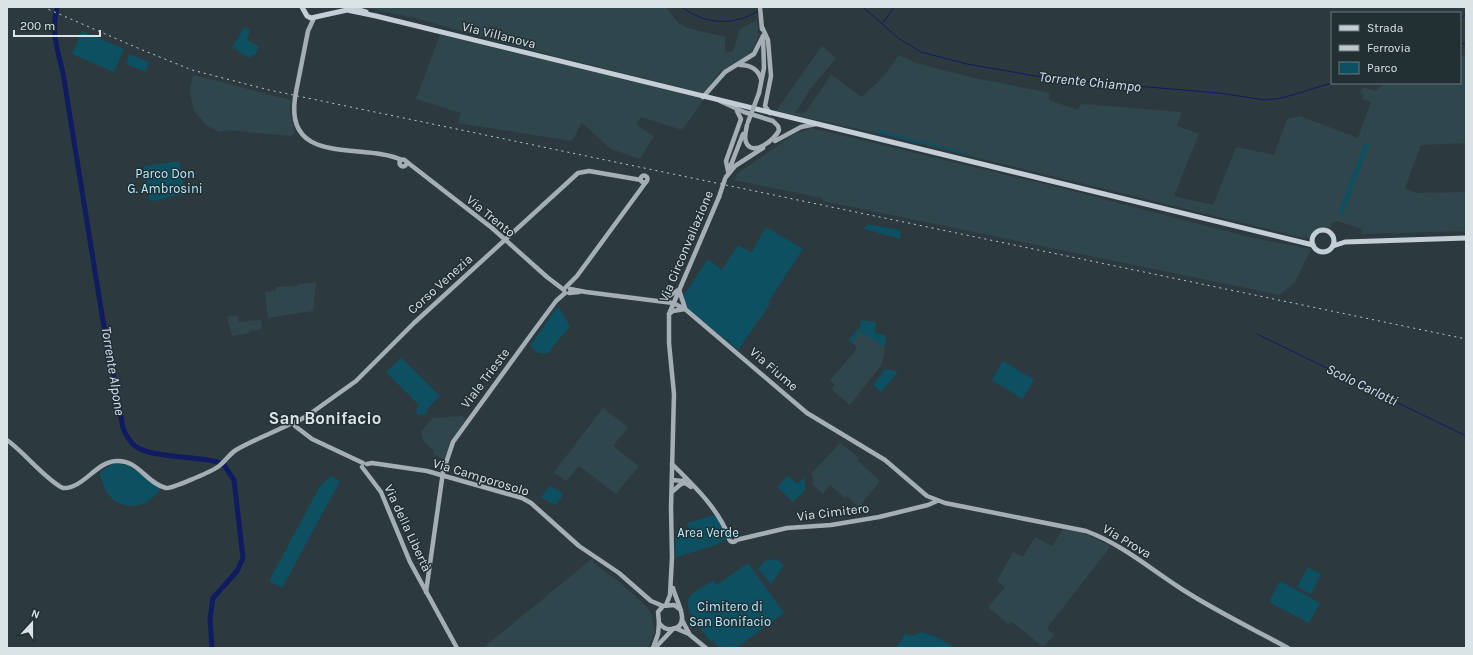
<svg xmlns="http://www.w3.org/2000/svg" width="1473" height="655" font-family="Karla,sans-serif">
  <rect width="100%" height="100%" fill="#2c3a3f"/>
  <g fill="#30464d">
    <path d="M362,7H666L678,23L688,28L725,37V53L733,51L740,29L757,20L759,36L751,54L729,66L719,73L704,93L503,43L419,19Z"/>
    <path d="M440,35L575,67L704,99L682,130L641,117L636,124L654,136L640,159L611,149L582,123L572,141L458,123L461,113L416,99Z"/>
    <path d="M822,46L836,58L812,87L795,113H805L831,75L862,97L882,78L899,55L916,63L975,78L1050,93L1049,99L1051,101L1078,110L1081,104L1182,112L1177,126L1199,134L1174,196L1213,205L1236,147L1274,155L1287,119L1300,116L1358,138L1371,102L1362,99L1364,95L1360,93L1363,87L1375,91L1385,83H1460V57L1466,56V143L1421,145L1405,188L1417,193L1466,192V231L1361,234L1362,229L1337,221L1332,223L1330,228L1326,227L1317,228L1309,238L1300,237L877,133L776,111Z"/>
    <path d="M193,75L291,100L290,112L295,133L291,136L227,130L219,132L206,125L193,109L190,90Z"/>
    <path d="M811,128L1061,188L1253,238L1311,249L1295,282L1280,295L823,201L822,198L734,180L737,174L791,136Z"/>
    <path d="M316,283L313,311L268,318L265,292L276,291V287L298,286V284Z"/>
    <path d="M237,315L239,322L261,320L262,328L260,330L249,331V333L232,336L227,317Z"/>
    <path d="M860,331L885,347L882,364L850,405L831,389L835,385L830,380L854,353L857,346L852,343Z"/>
    <path d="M603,408L628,427L613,446L639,466L616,494L579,466L566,481L554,472Z"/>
    <path d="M463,416L466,419L450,444L444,460L433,454L434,452L423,440L421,431L433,418Z"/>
    <path d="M840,443L859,458L857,460L880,481L859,507L847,496L845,498L830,485L823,494L813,485V476L811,474Z"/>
    <path d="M1063,529L1083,533L1111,546L1047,628L1054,635L1043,647L1011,621L1008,624L988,607L1005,587L997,581L1013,552L1023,557L1035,537L1052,546Z"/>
    <path d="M593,558L594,563L623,585L647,607L651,613L655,632L648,648H483Z"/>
  </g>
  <g fill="#0c5062">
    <path d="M244,27L250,30L247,40L259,47L255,55H252L251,58L236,50L237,47H235L234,49L232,48Z"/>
    <path d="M82,31L124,49L114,72L72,54Z"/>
    <path d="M129,54L149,62L146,72L126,64Z"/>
    <path d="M878,130L966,152V154L877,133Z"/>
    <path d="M1364,144H1369L1342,217L1339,212Z"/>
    <path d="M179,161L185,194L153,201L149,199L144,166Z"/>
    <path d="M867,224L899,230L901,232L900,239L864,229Z"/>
    <path d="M766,227L803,249L768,302L770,304L738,350L688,309L683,297L708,259L722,270L738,245L751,253Z"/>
    <path d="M558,306L570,326L547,354L538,353L530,346Z"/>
    <path d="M861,320L876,322L875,333L886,335L885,347L860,332L852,343L848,340L860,327Z"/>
    <path d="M401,358L440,396L428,408L426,414L418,415L416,410L419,405L386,372Z"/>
    <path d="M1003,361L1034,380L1022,400L1021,398L992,380Z"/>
    <path d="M885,369L898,372L881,392L873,385Z"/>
    <path d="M114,463L128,465L161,488C141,518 104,509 100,472Z"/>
    <path d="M331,476L340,481L282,588L269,581L320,486Z"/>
    <path d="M788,476L798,484L805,476V490L793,502L777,487Z"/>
    <path d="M550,486L564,494L555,505L541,497Z"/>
    <path d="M715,515L726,531L727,539L713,546L676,557L675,538L690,534L687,523Z"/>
    <path d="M776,559L784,565L771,584L758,569L765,561Z"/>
    <path d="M748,563L784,613L736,648H723L721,646L718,647L713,640L711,642C704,632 680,607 690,596C696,590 706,585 713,580L717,585Z"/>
    <path d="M1308,567L1321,574L1311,594L1297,587Z"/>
    <path d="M1280,581L1320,603L1309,623L1269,602Z"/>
    <path d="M922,632L939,638L955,648H896L905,634L912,636Z"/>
  </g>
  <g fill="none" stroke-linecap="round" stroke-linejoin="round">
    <g stroke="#101b62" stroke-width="1">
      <path d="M682,7C705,25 734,26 758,11"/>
      <path d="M863,7L898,38L921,52L967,64L1053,79L1219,93L1265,100L1282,98L1332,83"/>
      <path d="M1460,19L1466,14"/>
      <path d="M883,23L894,7"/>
      <path d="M1460,44L1466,43"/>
      <path d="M1257,334L1466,436"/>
    </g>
    <path stroke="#101b62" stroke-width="5" d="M57,7C51,32 57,48 63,73L103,321L123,428C126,435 129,441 135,446C150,458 197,456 218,462L224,465L234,480L243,558L237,571L213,598L210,619L212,648"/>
    <g stroke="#a5adb5" stroke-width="4.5">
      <path d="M760,7L762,29"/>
      <path d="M762,27L768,40L771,76L765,106L770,113"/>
      <path d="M740,65C751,65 758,69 761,79"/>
      <path d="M296,92L308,31L314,18"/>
      <path d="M759,93L764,68L763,36"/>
      <path d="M703,97L725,72L754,54L763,36"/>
      <path d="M295,98C285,167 364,142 402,160"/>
      <path d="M720,101L744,112L773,121L778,126L779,130C776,139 752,158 746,142C744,137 746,130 747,125"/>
      <path d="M775,141L801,127L816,124"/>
      <circle cx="403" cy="163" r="3.5"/>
      <path d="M407,162L492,228L547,277L564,290"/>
      <path d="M729,170L743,134"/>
      <path d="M728,171L726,161L741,119L737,111"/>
      <circle cx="644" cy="179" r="3.5"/>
      <path d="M726,177L735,166L763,148"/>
      <path d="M566,287L577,276L646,182"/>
      <path d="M570,289L586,292L673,303L685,309L807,413L885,460L927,496L945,503L1086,531C1124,545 1154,572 1188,593C1220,613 1255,630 1288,648"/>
      <path d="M679,290L685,308"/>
      <path d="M569,293L579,292"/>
      <path d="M663,300L678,290"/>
      <path d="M669,314L673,311L685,309"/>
      <path d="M296,422L307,416L356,381L414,323L578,173L589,171L641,180"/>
      <path d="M295,426L312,439L363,463"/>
      <path d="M7,440C25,453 46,480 63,488C83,489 96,462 116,461C138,459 147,484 166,488C171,489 210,472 216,468C224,464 228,455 236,450C255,439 275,432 294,422"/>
      <path d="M367,464L372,463L427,471L522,498L531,503L579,546L619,573L651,601L663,606"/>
      <path d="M672,464C695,487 717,507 729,537"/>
      <path d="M362,467L381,492L410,562L457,648"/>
      <path d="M672,480L683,481L685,479"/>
      <path d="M673,491L681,484L685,483L691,487"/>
      <circle cx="733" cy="538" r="4"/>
      <path d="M736,540L787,528L831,525L879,517L928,505L937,501"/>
      <path d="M673,588C675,599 693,626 672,629C666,630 662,627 659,623L658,612L663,606L674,605L681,610"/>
      <path d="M426,592L443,472L453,442L533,332L556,301L565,293"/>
      <path d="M666,605L670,595L672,557L671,508L674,394L669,343V314L719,197"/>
      <path d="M682,620L690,635L706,648"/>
      <path d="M675,628L689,634"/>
      <path d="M653,648L658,634L659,623"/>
      <path d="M655,648L673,629"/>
    </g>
    <g stroke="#c3ced7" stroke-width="5">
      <path d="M302,7L307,16L311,18L347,10L376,16L1313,245"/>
      <path d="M348,7L366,12"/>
      <circle cx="1323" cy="241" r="11"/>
      <path d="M1333,246L1345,242L1466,238"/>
    </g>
    <path stroke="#bec8cb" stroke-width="1" stroke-dasharray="2 4" stroke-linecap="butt" d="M43,7L140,49L192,70L269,90L1466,339"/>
    <g stroke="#a5adb5" stroke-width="4.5">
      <path d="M295,98L296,92"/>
      <path d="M748,122L759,93"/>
      <path d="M719,197L725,179"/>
    </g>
  </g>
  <g text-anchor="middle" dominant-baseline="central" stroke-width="3" stroke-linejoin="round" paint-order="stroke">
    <g font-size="13" fill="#dae3e6" stroke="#223034">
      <text transform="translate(499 35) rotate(14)">Via Villanova</text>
      <text transform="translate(491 216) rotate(39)">Via Trento</text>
      <text transform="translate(686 246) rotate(-67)">Via Circonvallazione</text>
      <text transform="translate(440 284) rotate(-42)">Corso Venezia</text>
      <text transform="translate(774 369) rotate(41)">Via Fiume</text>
      <text transform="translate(485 378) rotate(-53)">Viale Trieste</text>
      <text transform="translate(481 477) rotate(17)">Via Camporosolo</text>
      <text transform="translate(833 512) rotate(-7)">Via Cimitero</text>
      <text transform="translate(408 528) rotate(65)">Via della Libertà</text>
      <text transform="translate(1127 541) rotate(31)">Via Prova</text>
    </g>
    <g font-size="13" fill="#b4ebfe" stroke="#223034">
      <text x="165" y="173">Parco Don<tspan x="165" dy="15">G. Ambrosini</tspan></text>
      <text x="708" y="532">Area Verde</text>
      <text x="730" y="606">Cimitero di<tspan x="730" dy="15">San Bonifacio</tspan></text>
    </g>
    <g font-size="14" font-style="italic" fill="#d8e1f6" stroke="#223034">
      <text transform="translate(1090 82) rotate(6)">Torrente Chiampo</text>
      <text transform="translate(113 371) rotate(81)">Torrente Alpone</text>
      <text transform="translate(1362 385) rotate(26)">Scolo Carlotti</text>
    </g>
    <g font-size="17" font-weight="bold" fill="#dae3e6" stroke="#223034">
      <text x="325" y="418">San Bonifacio</text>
    </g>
  </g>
  <rect width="1473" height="655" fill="none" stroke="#dae3e6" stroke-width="16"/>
  <rect x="1331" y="12" width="130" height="72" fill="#223034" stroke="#6c787b"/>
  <rect x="1339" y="25" width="20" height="6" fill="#c3ced7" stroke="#6c787b"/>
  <text x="1367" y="32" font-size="12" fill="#dae3e6">Strada</text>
  <rect x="1339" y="45" width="20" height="6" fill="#bec8cb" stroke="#6c787b"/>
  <text x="1367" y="52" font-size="12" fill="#dae3e6">Ferrovia</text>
  <rect x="1339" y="62" width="20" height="12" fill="#0c5062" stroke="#6c787b"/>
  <text x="1367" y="72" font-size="12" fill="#dae3e6">Parco</text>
  <g transform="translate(32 623) rotate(21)" stroke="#223034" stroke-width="3" paint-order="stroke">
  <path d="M0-3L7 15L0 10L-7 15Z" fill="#dae3e6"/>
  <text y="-6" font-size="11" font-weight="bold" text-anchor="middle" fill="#dae3e6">N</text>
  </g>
  <path d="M14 30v6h86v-6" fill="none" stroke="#dae3e6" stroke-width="2"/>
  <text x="20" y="30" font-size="12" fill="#dae3e6" stroke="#223034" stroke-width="3" paint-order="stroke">200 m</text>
</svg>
